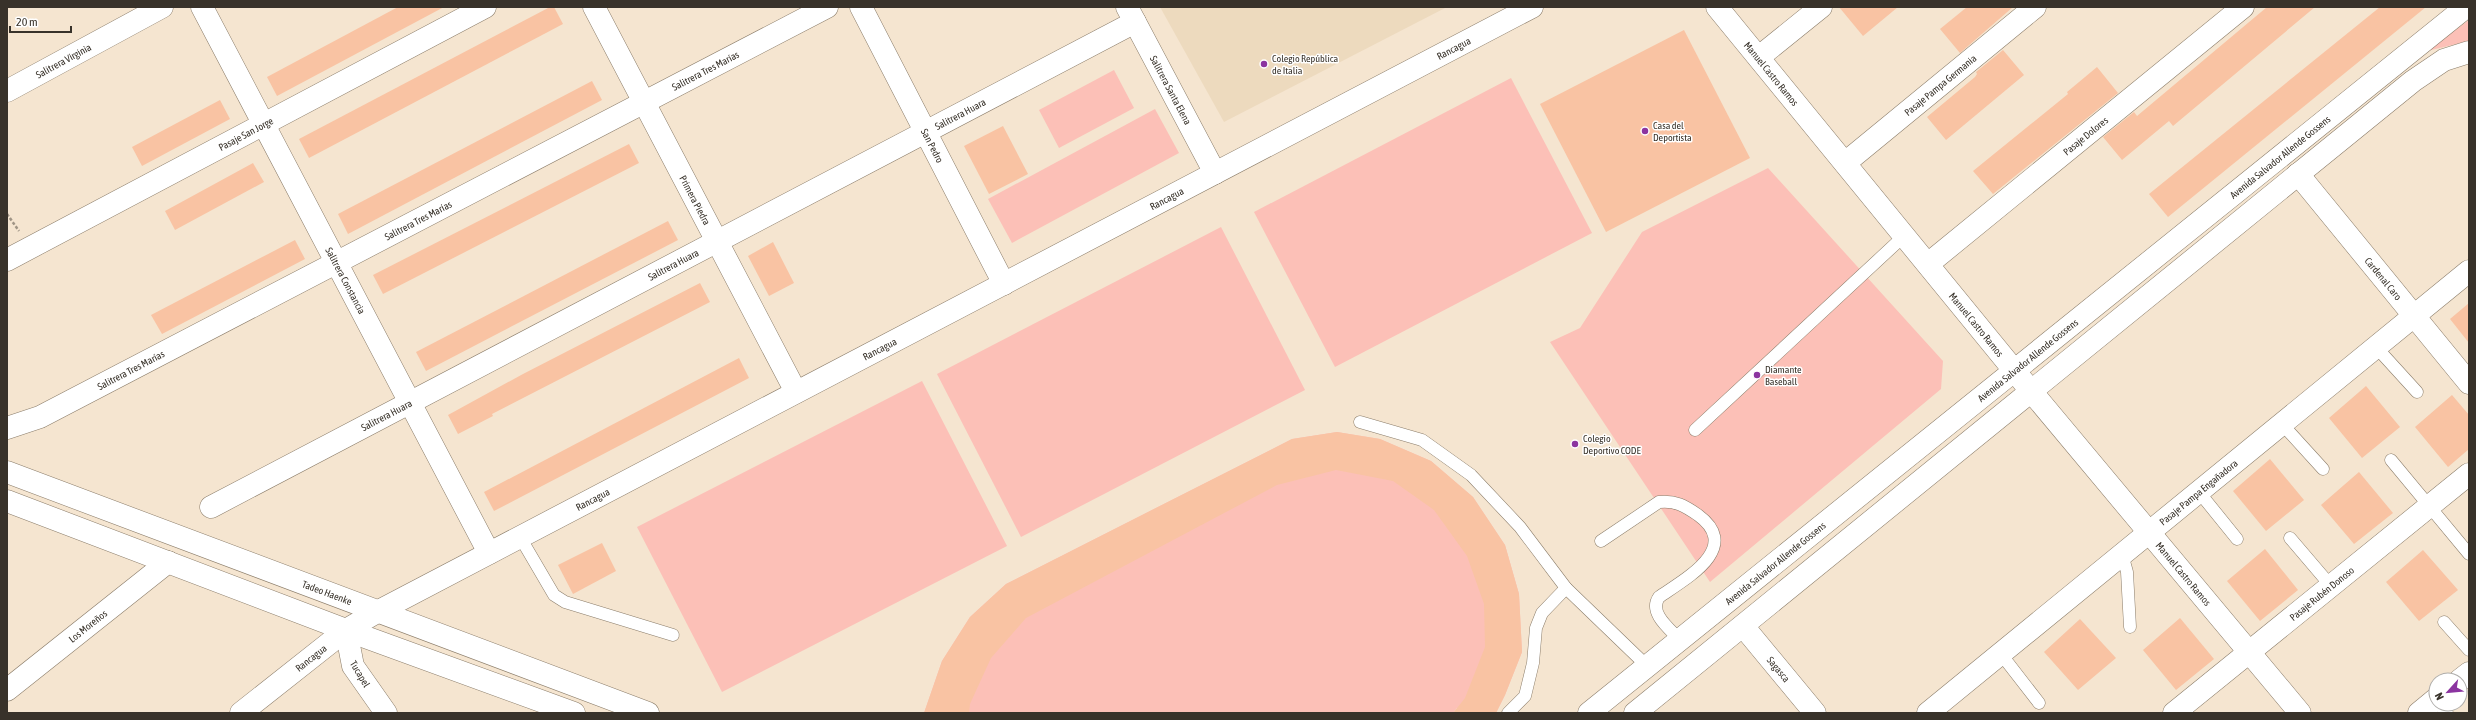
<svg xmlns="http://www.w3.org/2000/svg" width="2476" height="720" font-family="'Asap Condensed',sans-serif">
  <rect width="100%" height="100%" fill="#f5e5d0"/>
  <path fill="#eddabe" d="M1160,7H1447L1224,122Z"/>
  <g fill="#fcc0b7">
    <path d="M2469,20V41L2427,51Z"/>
    <path d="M1114,70L1134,108L1059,148L1039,110Z"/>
    <path d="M1511,78L1592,233L1335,367L1254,212Z"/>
    <path d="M1155,109L1179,153L1012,243L988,199Z"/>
    <path d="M1768,168L1943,361L1941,389L1710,582L1550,342L1580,328L1642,232Z"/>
    <path d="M1221,227L1305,390L1021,537L937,374Z"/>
    <path d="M922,381L1007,546L722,692L637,527Z"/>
    <path d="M1337,432L1380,439L1431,461L1473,497L1505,545L1519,594L1522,652L1505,695L1496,713H1464L1457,708L1453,713H924L942,661L970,617L1006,584L1292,439Z"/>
  </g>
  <g fill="#f9c3a3">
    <path d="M398,7H444L277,96L267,77Z"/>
    <path d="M550,7H554L563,24L309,158L299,139Z"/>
    <path d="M1839,7H1898L1863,36Z"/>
    <path d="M1967,7H2013L1960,53L1940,29Z"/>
    <path d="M2267,7H2315L2173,126L2169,121L2122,160L2103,137L2134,112L2137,116Z"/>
    <path d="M2380,7H2426L2168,217L2149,194Z"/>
    <path d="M1684,30L1750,158L1606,232L1540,104Z"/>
    <path d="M2003,50L2024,75L1946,140L1927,117L1975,77L1977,74L1976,72Z"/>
    <path d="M2097,67L2118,93L1993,194L1973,171L2068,94L2067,92Z"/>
    <path d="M592,81L602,100L348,234L338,214Z"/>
    <path d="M220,100L230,119L142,166L132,147Z"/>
    <path d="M1003,126L1028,174L989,194L964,146Z"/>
    <path d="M629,144L639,163L383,294L373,275Z"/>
    <path d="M253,163L264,182L175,230L165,211Z"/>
    <path d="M668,221L678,240L426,371L416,352Z"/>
    <path d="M295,240L305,259L162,334L151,315Z"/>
    <path d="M773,242L794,283L769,296L748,256Z"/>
    <path d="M700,283L710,302L492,414L493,416L458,434L448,415L523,374Z"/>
    <path d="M2469,303V343L2450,319Z"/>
    <path d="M739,358L749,378L494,511L484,492Z"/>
    <path d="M2366,386L2400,427L2362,458L2329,418Z"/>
    <path d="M2452,395L2469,415V449L2448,467L2415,427Z"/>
    <path d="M1337,432L1380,439L1431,461L1473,497L1505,545L1519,594L1522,652L1505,695L1496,713H1453L1465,698L1485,647L1484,604L1467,556L1434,510L1393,481L1336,470L1277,485L1026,618L991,658L970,704L969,713H924L942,661L970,617L1006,584L1292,439Z"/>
    <path d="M2270,459L2304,500L2266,531L2233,491Z"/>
    <path d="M2359,472L2393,513L2354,544L2321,505Z"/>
    <path d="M602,543L616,571L573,594L558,565Z"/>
    <path d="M2265,549L2298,590L2260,621L2227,581Z"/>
    <path d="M2423,550L2458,590L2419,621L2386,582Z"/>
    <path d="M2180,618L2214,659L2176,690L2143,650Z"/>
    <path d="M2080,619L2116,658L2078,690L2044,652Z"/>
  </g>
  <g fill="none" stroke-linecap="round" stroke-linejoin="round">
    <defs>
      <g id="service">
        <path d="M2376,347L2417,392"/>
        <path d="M1360,422L1422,440L1471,475L1520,527L1566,588L1647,666"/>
        <path d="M2282,424L2323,469"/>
        <path d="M1695,430L1904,236"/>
        <path d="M2391,460L2469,554"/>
        <path d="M2199,492L2237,539"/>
        <path d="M520,537L554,595L565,602L673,635"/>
        <path d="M2290,538L2331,586"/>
        <path d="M1601,541L1659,502C1675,500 1685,506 1698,515C1743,548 1685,579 1659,597C1648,613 1670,629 1680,640"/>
        <path d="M2122,554L2127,572L2130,627"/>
        <path d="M2444,622L2469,650"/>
        <path d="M2001,654L2039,703"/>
        <path d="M2439,704L2447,713"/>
        <path d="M1508,713L1525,696L1533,663L1536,628L1542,613L1566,588"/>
      </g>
      <g id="minor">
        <path id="s1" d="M202,7L489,553"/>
        <path id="s2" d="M594,7L796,392"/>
        <path id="s3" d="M861,7L1004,284"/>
        <path id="s4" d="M1127,7L1215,173"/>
        <path d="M1759,57L1821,7"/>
        <path id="s5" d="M7,91L162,7"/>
        <path id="s6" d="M1845,163L2035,7"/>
        <path id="s7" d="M2298,174L2469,383"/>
        <path id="s8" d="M7,260L485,7"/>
        <path id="s9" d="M1928,264L2243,7"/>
        <path id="s10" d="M7,428L40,417L827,7"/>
        <path id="s11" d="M211,507L1135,22"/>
        <path id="s12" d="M1743,626L1815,713"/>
        <path d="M346,630L353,666L386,713"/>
        <path d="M2460,680L2469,673"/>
        <path id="s13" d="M7,690L168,562"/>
        <path id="s14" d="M241,713L346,630L377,612L1532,7"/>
        <path id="s15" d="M1928,713L2469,271"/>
        <path id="s16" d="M2174,713L2469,474"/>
        <path d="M2419,713L2436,699"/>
      </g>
      <g id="tertiary">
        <path id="s17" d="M1717,7L2031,391L2300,713"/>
      </g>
      <g id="secondary">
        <path id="s18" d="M7,472L648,713"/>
        <path d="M7,501L346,630L574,713"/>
        <path id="s19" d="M1589,713L2466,7"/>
        <path d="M1635,713L2413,81L2444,60L2469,52"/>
      </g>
    </defs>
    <use href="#service" stroke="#8b7d6a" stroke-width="13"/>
    <use href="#minor" stroke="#8b7d6a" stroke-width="23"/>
    <use href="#tertiary" stroke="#8b7d6a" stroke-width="23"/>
    <use href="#secondary" stroke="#8b7d6a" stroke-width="23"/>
    <path stroke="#9f9485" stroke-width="2.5" stroke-dasharray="3 2" stroke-linecap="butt" d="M7,214L19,231"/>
    <use href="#service" stroke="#fff" stroke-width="12"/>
    <use href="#minor" stroke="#fff" stroke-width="22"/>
    <use href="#tertiary" stroke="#fff" stroke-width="22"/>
    <use href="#secondary" stroke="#fff" stroke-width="22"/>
  </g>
  <g fill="#8b34a0" stroke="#fff" stroke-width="1.5">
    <circle cx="1264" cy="64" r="4"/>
    <circle cx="1645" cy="131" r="4"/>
    <circle cx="1757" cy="375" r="4"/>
    <circle cx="1575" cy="444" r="4"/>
  </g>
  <g text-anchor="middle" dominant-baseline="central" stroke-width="3" stroke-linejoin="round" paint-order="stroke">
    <g font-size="10" fill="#38322a" stroke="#fff">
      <text stroke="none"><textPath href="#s14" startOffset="1385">Rancagua</textPath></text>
      <text stroke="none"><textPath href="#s5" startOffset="64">Salitrera Virginia</textPath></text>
      <text stroke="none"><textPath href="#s10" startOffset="785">Salitrera Tres Marías</textPath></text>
      <text stroke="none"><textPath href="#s17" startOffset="86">Manuel Castro Ramos</textPath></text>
      <text stroke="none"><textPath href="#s6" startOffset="123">Pasaje Pampa Germania</textPath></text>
      <text stroke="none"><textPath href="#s4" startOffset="94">Salitrera Santa Elena</textPath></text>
      <text stroke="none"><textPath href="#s11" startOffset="846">Salitrera Huara</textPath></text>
      <text stroke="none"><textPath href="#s8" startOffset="270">Pasaje San Jorge</textPath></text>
      <text stroke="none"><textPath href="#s9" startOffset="203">Pasaje Dolores</textPath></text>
      <text stroke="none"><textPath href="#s3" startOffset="156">San Pedro</textPath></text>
      <text stroke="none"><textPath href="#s19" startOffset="887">Avenida Salvador Allende Gossens</textPath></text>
      <text stroke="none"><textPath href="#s14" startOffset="1061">Rancagua</textPath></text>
      <text stroke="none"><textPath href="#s2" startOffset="218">Primera Piedra</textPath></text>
      <text stroke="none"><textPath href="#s10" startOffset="461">Salitrera Tres Marías</textPath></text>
      <text stroke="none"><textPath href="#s11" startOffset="522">Salitrera Huara</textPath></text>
      <text stroke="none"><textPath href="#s7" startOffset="135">Cardenal Caro</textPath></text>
      <text stroke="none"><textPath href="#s1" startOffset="309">Salitrera Constancia</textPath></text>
      <text stroke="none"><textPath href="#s17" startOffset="410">Manuel Castro Ramos</textPath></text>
      <text stroke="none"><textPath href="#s14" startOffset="737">Rancagua</textPath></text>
      <text stroke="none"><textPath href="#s19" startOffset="563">Avenida Salvador Allende Gossens</textPath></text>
      <text stroke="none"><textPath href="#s10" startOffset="137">Salitrera Tres Marías</textPath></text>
      <text stroke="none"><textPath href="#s11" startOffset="198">Salitrera Huara</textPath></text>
      <text stroke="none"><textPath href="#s15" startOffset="349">Pasaje Pampa Engañadora</textPath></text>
      <text stroke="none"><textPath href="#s14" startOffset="413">Rancagua</textPath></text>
      <text stroke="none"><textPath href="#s19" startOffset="239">Avenida Salvador Allende Gossens</textPath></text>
      <text stroke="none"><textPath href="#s17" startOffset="734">Manuel Castro Ramos</textPath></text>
      <text stroke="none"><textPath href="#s18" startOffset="342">Tadeo Haenke</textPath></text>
      <text stroke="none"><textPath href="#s16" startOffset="190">Pasaje Rubén Donoso</textPath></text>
      <text stroke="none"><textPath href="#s13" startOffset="103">Los Moreños</textPath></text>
      <text stroke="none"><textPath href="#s14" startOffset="89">Rancagua</textPath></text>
      <text stroke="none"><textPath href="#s12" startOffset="56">Sagasca</textPath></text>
      <text transform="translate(360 674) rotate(59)">Tucapel</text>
    </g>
    <g font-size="10" fill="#38322a" stroke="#fff" text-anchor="start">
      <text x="1272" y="58">Colegio República<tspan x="1272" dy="12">de Italia</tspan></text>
      <text x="1653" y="125">Casa del<tspan x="1653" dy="12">Deportista</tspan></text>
      <text x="1765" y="369">Diamante<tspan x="1765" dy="12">Baseball</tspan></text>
      <text x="1583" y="438">Colegio<tspan x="1583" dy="12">Deportivo CODE</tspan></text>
    </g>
  </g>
  <rect width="2476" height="720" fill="none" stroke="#38322a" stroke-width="16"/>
  <g transform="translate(2448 692) rotate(243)"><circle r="19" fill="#ffffff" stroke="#afadaa"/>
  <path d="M0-3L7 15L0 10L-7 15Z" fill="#8b34a0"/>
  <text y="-6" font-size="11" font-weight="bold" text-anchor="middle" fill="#38322a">N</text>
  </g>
  <path d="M10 26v6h61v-6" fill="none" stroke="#38322a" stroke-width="2"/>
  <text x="16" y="26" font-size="12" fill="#38322a" stroke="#ffffff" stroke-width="3" paint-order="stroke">20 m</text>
</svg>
